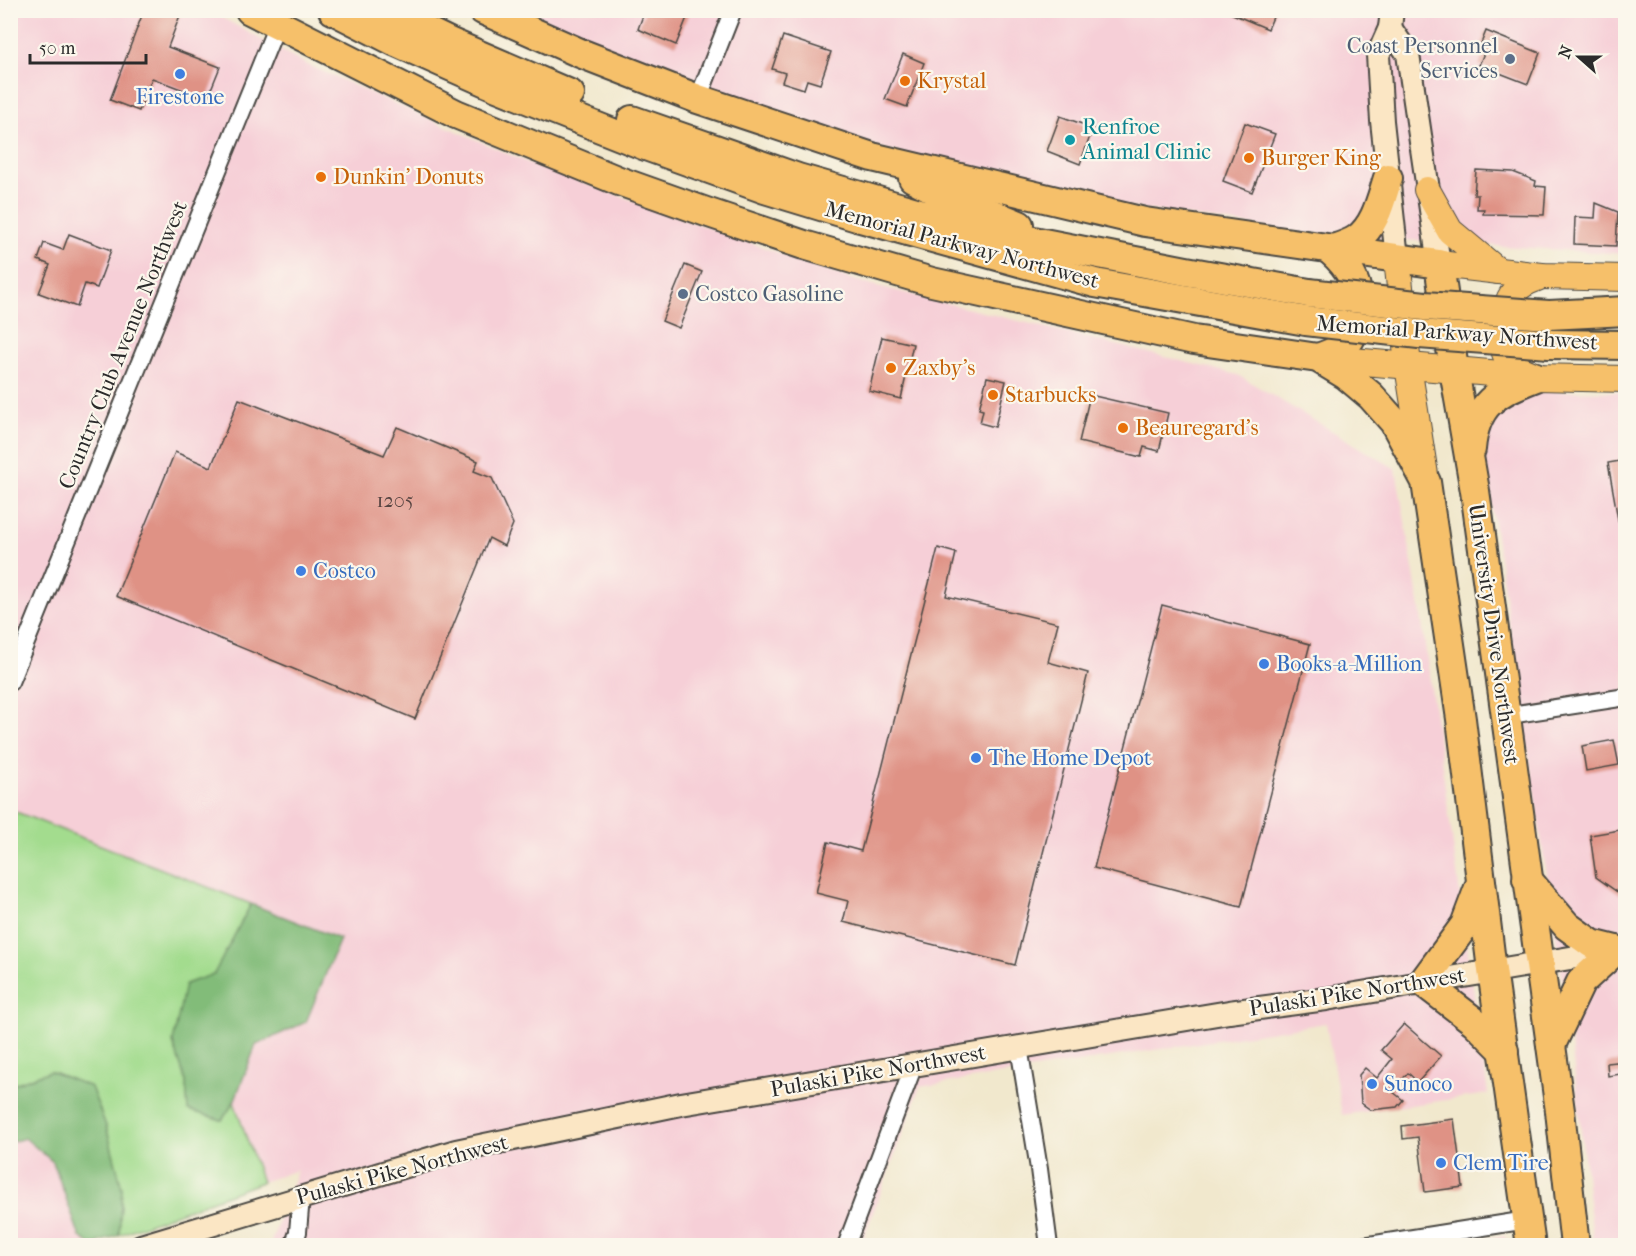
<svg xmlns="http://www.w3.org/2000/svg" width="1636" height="1256" font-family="'IM FELL French Canon',serif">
  <rect width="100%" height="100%" fill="#fbf7ec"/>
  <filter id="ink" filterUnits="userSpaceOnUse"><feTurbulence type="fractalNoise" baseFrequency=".0167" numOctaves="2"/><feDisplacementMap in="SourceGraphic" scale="12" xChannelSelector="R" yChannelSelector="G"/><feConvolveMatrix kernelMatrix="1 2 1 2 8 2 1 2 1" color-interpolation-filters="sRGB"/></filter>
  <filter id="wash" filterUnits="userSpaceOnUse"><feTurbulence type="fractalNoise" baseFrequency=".008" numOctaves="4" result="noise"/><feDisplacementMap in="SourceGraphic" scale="24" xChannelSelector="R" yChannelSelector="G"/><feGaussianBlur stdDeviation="1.35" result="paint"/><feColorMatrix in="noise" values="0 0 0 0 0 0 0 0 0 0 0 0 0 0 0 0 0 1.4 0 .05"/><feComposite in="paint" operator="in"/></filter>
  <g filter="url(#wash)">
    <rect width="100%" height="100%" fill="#f1e8cd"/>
    <g fill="#f6cfd7">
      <path d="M10,11H210L306,64L531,164L857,281L1238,375L1396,469L1420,609L1488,1094L1342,1115L1326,1023L920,1087L861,1245H270L297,1170L262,1182L234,1102L256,1045L306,1022L339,939L11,810Z"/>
      <path d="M511,11H1625V254L1309,234L1117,205L887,150L661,75Z"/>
      <path d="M1523,391L1625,392V1245H1594L1570,1033L1481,435L1501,401Z"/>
      <path d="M25,1138L53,1162L80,1237L89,1245H11L10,1142Z"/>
      <path d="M1505,1236L1507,1245H1442Z"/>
    </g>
    <path fill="#a3dc8e" stroke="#67845c" stroke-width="1.5" d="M11,810L251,904L214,974L173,1042L186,1082L188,1110L222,1120L234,1102L262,1182L119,1235L122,1188L106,1126L91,1087L50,1071L11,1085Z"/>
    <g fill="#82bc79" stroke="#567452" stroke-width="1.5">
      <path d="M251,904L340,939L306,1022L256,1045L234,1102L222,1120L188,1110L186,1082L173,1042L185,984L214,974Z"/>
      <path d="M50,1071L91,1087L106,1126L122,1188L119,1235L92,1245L80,1237L53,1162L25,1138L11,1142V1085Z"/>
    </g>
    <g id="blocks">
      <g fill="#df9285">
        <path d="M144,10H182L168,47L220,67L207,99L152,78L139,111L110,100Z"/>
        <path d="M645,10H690L676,45L638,29Z"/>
        <path d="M1223,10H1276L1268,29Z"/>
        <path d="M1486,31L1540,53L1528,84L1479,65L1484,53L1478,51Z"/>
        <path d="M783,36L831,52L820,84L807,80L804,89L782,82L785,73L772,69Z"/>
        <path d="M903,54L924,63L907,107L885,99Z"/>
        <path d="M1060,116L1093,128L1080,164L1047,151Z"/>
        <path d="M1245,123L1275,134L1252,192L1223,181Z"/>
        <path d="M1476,170L1513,172L1536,181L1535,186L1546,187L1544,215L1483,214L1484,209H1477L1478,195H1474Z"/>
        <path d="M1596,203L1618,212L1616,246L1574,244L1575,217L1595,218Z"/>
        <path d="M69,234L111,250L97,288L85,284L77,307L39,293L50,265L38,260L44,243L63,250Z"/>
        <path d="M685,265L702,272L679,328L662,321Z"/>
        <path d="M882,337L913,344L901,399L869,391Z"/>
        <path d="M987,377L1006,381L995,427L980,423L983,410L979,409Z"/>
        <path d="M1090,395L1168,413L1159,451L1144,447L1141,457L1079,442Z"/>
        <path d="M239,399L384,455L397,427L478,461L474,471L492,478L513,524L504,546L489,538L415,719L116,596L175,452L211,467Z"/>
        <path d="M1626,460V524L1619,525L1608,463Z"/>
        <path d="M938,548L956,553L946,596L1058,623L1048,662L1088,673L1015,965L843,922L848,901L816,893L828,842L861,851Z"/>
        <path d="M1162,605L1310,644L1241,907L1094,868Z"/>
        <path d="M1614,740L1619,765L1586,771L1582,746Z"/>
        <path d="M1626,829V898L1596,877L1590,835Z"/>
        <path d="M1404,1024L1441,1056L1418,1082L1408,1073L1392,1091L1403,1100L1397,1107L1371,1110L1361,1103L1359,1075L1365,1068L1377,1078L1392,1059L1381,1050Z"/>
        <path d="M1626,1061V1073L1608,1076L1607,1063Z"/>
        <path d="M1454,1119L1463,1187L1425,1192L1418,1137L1403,1139L1402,1126Z"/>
      </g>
    </g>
  </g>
  <g filter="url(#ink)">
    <use href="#blocks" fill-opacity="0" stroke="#494743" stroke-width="1.5"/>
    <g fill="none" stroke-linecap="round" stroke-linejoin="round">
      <defs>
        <g id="street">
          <path d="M698,99L733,10"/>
          <path d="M10,682L277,25"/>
          <path d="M1504,716L1626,697"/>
          <path d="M1019,1047L1039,1169L1049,1246"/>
          <path d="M293,1246L298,1232L301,1197"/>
          <path d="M846,1246L914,1065"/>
          <path d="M1363,1246L1527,1220"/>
        </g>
        <g id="secondary">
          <path d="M1392,10L1390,28L1378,55L1382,121L1397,258"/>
          <path d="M1390,28L1408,54L1439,264"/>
          <path d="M141,1246L456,1151L681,1104L1229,1012L1326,999L1612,951"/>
        </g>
        <g id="primary">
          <path d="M1427,190L1450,231L1498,271"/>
          <path d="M1397,258L1408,366L1425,475"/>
          <path d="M1439,264L1542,276L1626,278"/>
          <path d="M1318,358L1536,377L1626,379"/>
          <path d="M1536,376C1528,372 1517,369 1511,363C1497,349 1502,306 1514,292C1521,283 1532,280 1542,276"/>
        </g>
        <g id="highway">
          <path d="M250,10L456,114L619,181L709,213L804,245L932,282L1194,340L1318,358L1346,375L1371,396L1394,422L1426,482L1461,719L1492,970L1531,1246"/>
          <path d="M333,10L396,42L497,87L643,145L765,189L857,217L1095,283L1306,321"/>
          <path d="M383,10L449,42L570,94"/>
          <path d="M483,10L580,53L698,99L872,157L1145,222L1439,264L1454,370L1475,491L1560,1111L1575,1246"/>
          <path d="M632,120L798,178L961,225L1013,237L1186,271L1309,293"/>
          <path d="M913,178L939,192L1019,225"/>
          <path d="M1330,250C1339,247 1350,244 1357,239C1376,225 1381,199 1388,178"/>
          <path d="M1549,315L1626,311"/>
          <path d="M1549,344L1626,345"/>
          <path d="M1318,358C1329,354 1343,350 1350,339C1354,333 1356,323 1357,317C1362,288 1351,268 1330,250"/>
          <path d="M1471,449C1475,403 1497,392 1536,377"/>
          <path d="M1527,879L1567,926L1592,944L1616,950"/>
          <path d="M1480,885L1465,925L1423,982L1475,1022L1504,1051"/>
          <path d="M1551,1045L1581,982L1616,950"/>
        </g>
      </defs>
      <use href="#street" stroke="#494743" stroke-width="20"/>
      <use href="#secondary" stroke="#494743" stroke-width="26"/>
      <use href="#primary" stroke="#494743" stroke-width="28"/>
      <use href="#highway" stroke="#494743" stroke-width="32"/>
      <use href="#street" stroke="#fff" stroke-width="16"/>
      <use href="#secondary" stroke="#fbe6c4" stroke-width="22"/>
      <use href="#primary" stroke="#f6c06b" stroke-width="26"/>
      <use href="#highway" stroke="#f6c06b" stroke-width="28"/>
      <defs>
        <g id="highway-bridge">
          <path d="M1309,293L1425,306L1549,315"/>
          <path d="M1306,321L1419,334L1549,344"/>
        </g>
      </defs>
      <use href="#highway-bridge" stroke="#494743" stroke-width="32" stroke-linecap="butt"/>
      <use href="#highway-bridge" stroke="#f6c06b" stroke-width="28"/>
    </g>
  </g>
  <g fill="#5c6f8a" stroke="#fbf7ec" stroke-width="2">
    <circle cx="1510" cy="59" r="6"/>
    <circle cx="683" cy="294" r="6"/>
  </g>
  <g fill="#3f7fe0" stroke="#fbf7ec" stroke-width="2">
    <circle cx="180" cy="74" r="6"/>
    <circle cx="301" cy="571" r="6"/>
    <circle cx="1264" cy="664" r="6"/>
    <circle cx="976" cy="758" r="6"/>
    <circle cx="1372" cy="1084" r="6"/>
    <circle cx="1441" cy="1163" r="6"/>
  </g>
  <g fill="#e8710a" stroke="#fbf7ec" stroke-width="2">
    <circle cx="905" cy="81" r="6"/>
    <circle cx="1249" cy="158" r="6"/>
    <circle cx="321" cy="177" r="6"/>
    <circle cx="891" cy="368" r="6"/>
    <circle cx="993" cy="395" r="6"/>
    <circle cx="1123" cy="428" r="6"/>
  </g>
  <circle fill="#0f9aa8" stroke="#fbf7ec" stroke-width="2" cx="1070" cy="140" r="6"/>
  <g text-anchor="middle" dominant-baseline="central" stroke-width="4.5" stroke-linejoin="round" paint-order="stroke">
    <g font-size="20" fill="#584542">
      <text x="395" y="500">1205</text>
    </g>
    <g font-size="22" fill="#4e5e75" stroke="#fbf7ec" text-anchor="end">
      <text x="1498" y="46">Coast Personnel<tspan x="1498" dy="25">Services</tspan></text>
      <text x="695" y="294" text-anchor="start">Costco Gasoline</text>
    </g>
    <g font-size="22" fill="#c56008" stroke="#fbf7ec" text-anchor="start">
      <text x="917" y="81">Krystal</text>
      <text x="1261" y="158">Burger King</text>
      <text x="333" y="177">Dunkin' Donuts</text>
      <text x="903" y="368">Zaxby's</text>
      <text x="1005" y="395">Starbucks</text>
      <text x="1135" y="428">Beauregard's</text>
    </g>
    <g font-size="22" fill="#366cbe" stroke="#fbf7ec" text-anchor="start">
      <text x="180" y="97" text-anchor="middle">Firestone</text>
      <text x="313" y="571">Costco</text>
      <text x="1276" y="664">Books-a-Million</text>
      <text x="988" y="758">The Home Depot</text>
      <text x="1384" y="1084">Sunoco</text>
      <text x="1453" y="1163">Clem Tire</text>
    </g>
    <g font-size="22" fill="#0d838f" stroke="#fbf7ec" text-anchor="start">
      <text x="1082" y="127">Renfroe<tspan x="1082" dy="25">Animal Clinic</tspan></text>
    </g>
    <g font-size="22" fill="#2b2b2b" stroke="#fbf7ec">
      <text transform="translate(962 245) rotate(15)">Memorial Parkway Northwest</text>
      <text transform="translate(1457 333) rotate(4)">Memorial Parkway Northwest</text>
      <text transform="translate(123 345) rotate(-68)">Country Club Avenue Northwest</text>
      <text transform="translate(1494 634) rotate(82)">University Drive Northwest</text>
      <text transform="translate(1357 992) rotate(-9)">Pulaski Pike Northwest</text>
      <text transform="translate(878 1071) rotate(-10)">Pulaski Pike Northwest</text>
      <text transform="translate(402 1170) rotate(-15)">Pulaski Pike Northwest</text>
    </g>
  </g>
  <rect width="1636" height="1256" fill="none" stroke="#fbf7ec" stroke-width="36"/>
  <g transform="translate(1579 57) rotate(291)" stroke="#fbf7ec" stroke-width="4.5" paint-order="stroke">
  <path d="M0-4.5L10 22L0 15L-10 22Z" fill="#2b2b2b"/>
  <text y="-9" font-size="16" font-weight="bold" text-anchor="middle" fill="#2b2b2b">N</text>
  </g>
  <path d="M30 54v9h116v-9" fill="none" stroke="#2b2b2b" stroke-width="3"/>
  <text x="39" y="54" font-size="18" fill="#2b2b2b" stroke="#fbf7ec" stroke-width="4.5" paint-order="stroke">50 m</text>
</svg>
